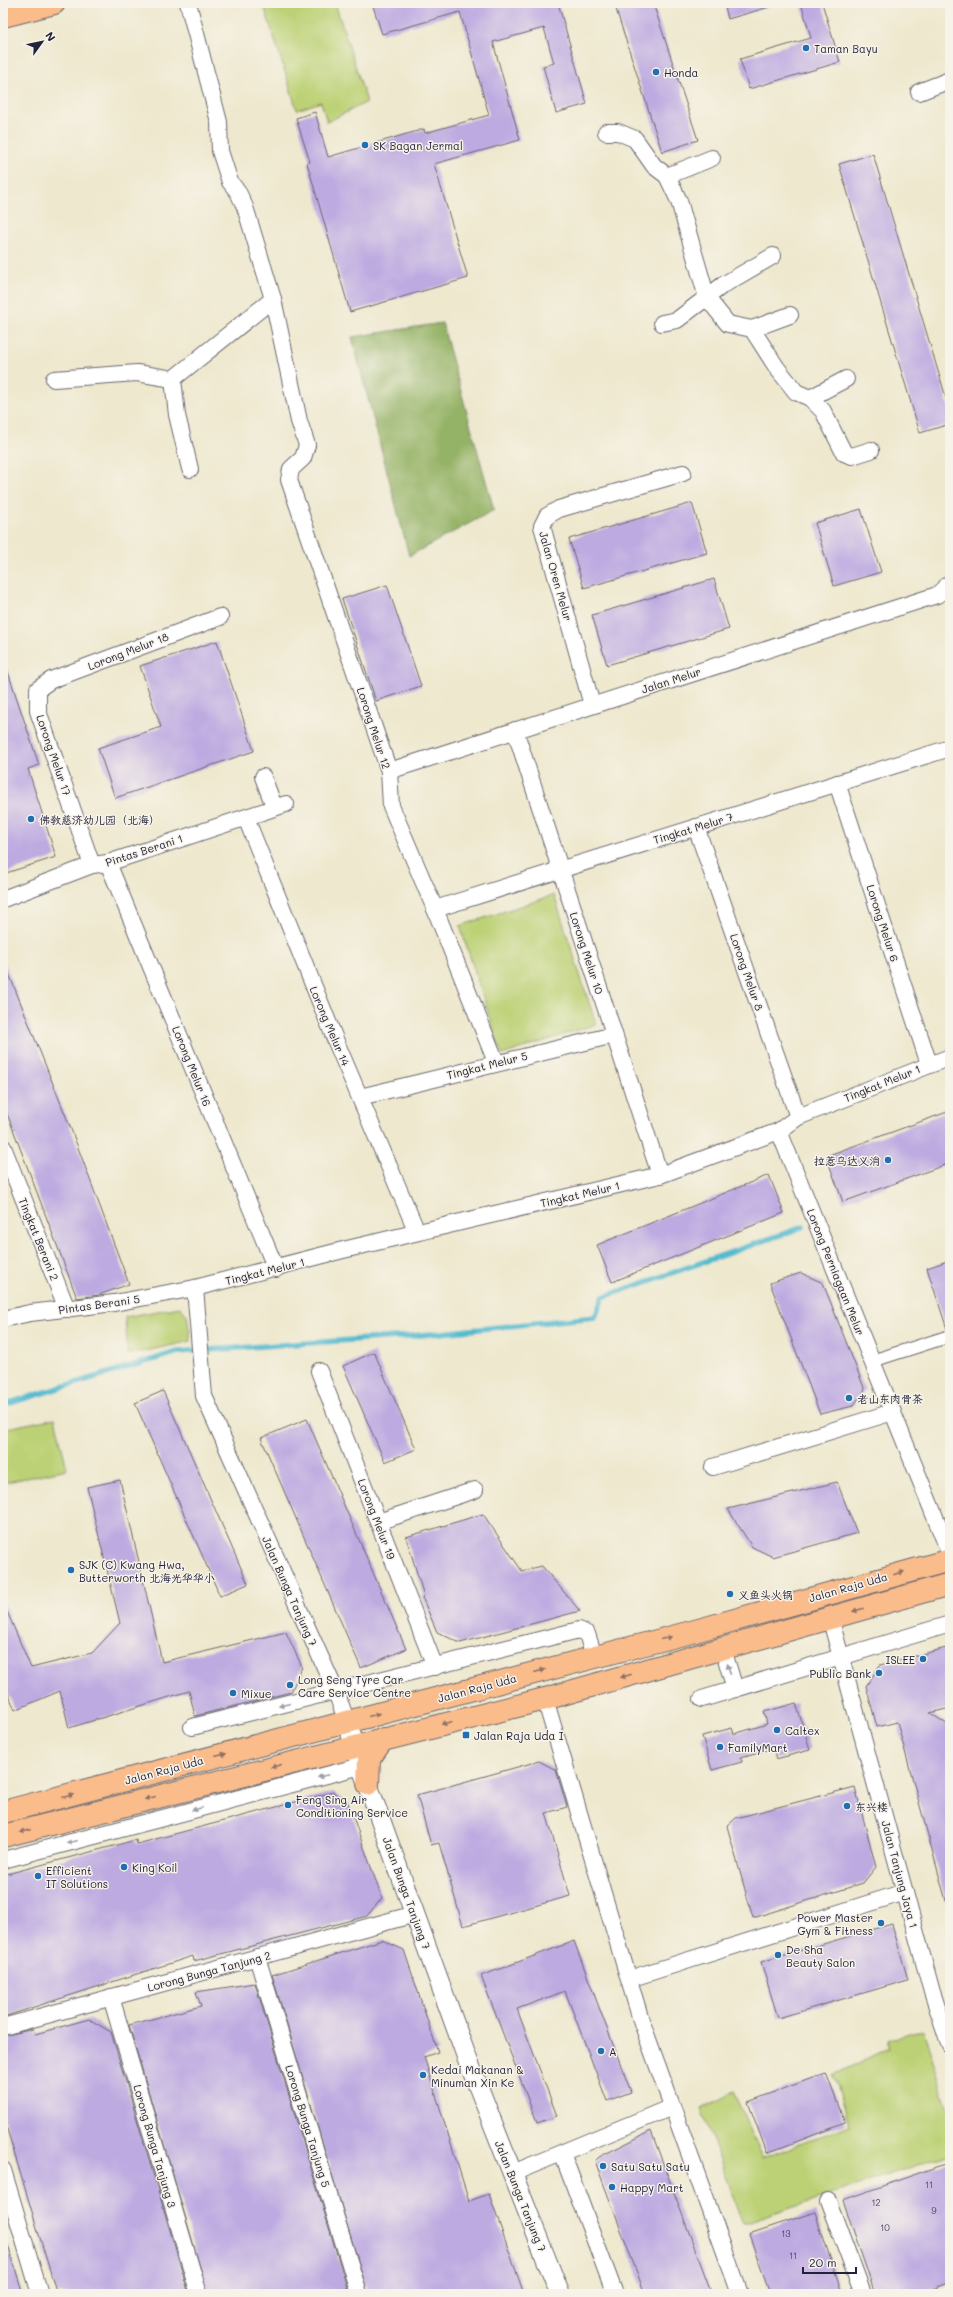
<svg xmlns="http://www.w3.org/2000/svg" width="953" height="2297" font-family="Mali,'LXGW WenKai TC',sans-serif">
  <rect width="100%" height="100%" fill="#f7f3e8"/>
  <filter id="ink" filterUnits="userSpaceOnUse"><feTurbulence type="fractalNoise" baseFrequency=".025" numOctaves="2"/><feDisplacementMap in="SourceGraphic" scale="8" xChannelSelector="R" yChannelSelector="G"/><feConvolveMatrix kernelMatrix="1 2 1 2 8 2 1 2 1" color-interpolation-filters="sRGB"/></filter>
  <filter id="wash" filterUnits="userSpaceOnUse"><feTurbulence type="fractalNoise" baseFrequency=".012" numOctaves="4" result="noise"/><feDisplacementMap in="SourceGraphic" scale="16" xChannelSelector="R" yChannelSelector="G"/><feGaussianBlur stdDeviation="0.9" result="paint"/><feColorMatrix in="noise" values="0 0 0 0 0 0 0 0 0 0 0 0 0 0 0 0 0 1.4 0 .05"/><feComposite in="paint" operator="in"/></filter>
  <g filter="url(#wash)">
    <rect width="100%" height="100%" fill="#eee8ce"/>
    <g fill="#bcd175" stroke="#6f7a58">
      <path d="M263,3H335L367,102L327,122L321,102L297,110Z"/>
      <path d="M554,895L596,1024L502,1055L460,926Z"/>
      <path d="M180,1307L187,1315L191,1341L128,1355L125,1317Z"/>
      <path d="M55,1418L67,1469L3,1483V1429Z"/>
      <path d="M923,2029L950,2116V2154L744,2224L701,2109L734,2092L763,2158L850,2125L834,2075L888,2048V2040Z"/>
    </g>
    <path fill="#95b366" stroke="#5c6a50" d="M442,323L494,510L409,556L352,337Z"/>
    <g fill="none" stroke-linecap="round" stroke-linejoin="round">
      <path stroke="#52bacf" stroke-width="5.5" d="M3,1405L178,1352L411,1336L595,1317L603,1297L803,1227"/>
    </g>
    <g id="blocks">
      <g fill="#bdaae1">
        <path d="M372,3H558L587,104L556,113L543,66L554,63L544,28L493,42L520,140L434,164L468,278L350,312L307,163L310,162L296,118L315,112L328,157L424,129L425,133L489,115L460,12L382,34Z"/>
        <path d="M614,3H653L698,140L662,152Z"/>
        <path d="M724,3H768L769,7L728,19Z"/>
        <path d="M801,3H822L840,62L749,89L740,59L811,38Z"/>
        <path d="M873,154L950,411V424L920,433L839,164Z"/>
        <path d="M692,503L707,553L584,588L569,539Z"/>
        <path d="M861,509L881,572L834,586L815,523Z"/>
        <path d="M714,579L729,629L607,665L592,615Z"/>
        <path d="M387,585L421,686L376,701L342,599Z"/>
        <path d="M217,641L254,751L115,798L98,748L161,727L140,666Z"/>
        <path d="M3,666H6L39,765L28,769L56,857L3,874Z"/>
        <path d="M3,959L71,1129L129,1284L99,1295L77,1298L3,1103Z"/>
        <path d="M950,1111V1163L843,1202L826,1156Z"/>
        <path d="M769,1175L784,1213L612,1282L597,1245Z"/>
        <path d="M950,1260V1328L947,1329L927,1268Z"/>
        <path d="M801,1273L823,1283L865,1390L853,1406L820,1414L770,1283Z"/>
        <path d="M374,1352L416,1449L385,1462L343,1366Z"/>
        <path d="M163,1391L248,1584L220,1596L135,1403Z"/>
        <path d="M307,1419L406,1649L361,1668L261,1438Z"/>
        <path d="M120,1480L162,1662L286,1632L302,1667L291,1692L195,1716L189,1691L69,1728L60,1691L15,1710L3,1681V1602L31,1668L92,1653L120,1623L87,1487Z"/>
        <path d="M837,1482L857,1533L773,1557L752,1547L728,1509Z"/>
        <path d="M483,1514L522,1571L542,1566L580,1611L460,1643L437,1632L422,1597L424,1596L406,1537Z"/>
        <path d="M950,1647V1708L930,1713L950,1726V1901H946L897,1722L877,1727L866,1686L880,1665Z"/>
        <path d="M796,1703L810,1750L776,1759L773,1748L741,1757L742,1762L712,1770L702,1736L732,1728L734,1734L767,1724L764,1712Z"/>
        <path d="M539,1761L556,1770L567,1807L546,1813L570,1896L463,1926L439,1843L431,1845L417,1795Z"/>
        <path d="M855,1787L876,1867L863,1883L753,1918L727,1826L736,1818Z"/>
        <path d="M333,1792L348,1803L382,1898L367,1916L194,1961L193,1956L3,2017V1875L136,1840L137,1844Z"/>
        <path d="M892,1924L908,1980L778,2018L761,1962Z"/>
        <path d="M382,1940L404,1950L438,2052L424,2057L469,2201L489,2194L524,2294H368L272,1975Z"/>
        <path d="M574,1941L631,2092L607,2101L565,1991L517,2009L557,2116L537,2123L481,1976Z"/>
        <path d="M255,1983L349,2294H208L129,2025L201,2006L196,1992Z"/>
        <path d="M89,2019L111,2032L189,2294H57L3,2116V2036L33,2029L35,2034Z"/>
        <path d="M826,2073L845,2123L767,2153L748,2102Z"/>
        <path d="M651,2131L712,2294H645L595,2161L599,2157Z"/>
        <path d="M950,2162V2283L919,2294H875L843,2200Z"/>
        <path d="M815,2212L842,2294H770L749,2234Z"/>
        <path d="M3,2239H6L23,2294H3Z"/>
      </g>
    </g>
  </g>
  <g filter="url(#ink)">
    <use href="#blocks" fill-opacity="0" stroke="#69676e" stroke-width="1"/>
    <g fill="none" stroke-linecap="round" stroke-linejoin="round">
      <defs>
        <path id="pedestrian" d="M872,1361L950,1336"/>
        <g id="minor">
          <path d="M188,3L219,122L220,151L230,182L238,192L245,207L273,299L299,421L307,445L303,458L291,469L289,480L389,771L391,806L435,909L496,1062"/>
          <path d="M919,92L950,80"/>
          <path d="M606,132H618L635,139L654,166L667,176L679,201L707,298L728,324L752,329L777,368L796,392L810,398L823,411L844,453L852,456L871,450"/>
          <path d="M667,176L712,158"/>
          <path d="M662,323L677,320L723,285L773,256"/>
          <path d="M752,329L790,315"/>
          <path d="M54,379L137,373L173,379L273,299"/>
          <path d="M173,379L177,415L190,469"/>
          <path d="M810,398L846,379"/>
          <path d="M592,705L542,526L547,516L559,509L683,473"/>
          <path d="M515,730L660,1175"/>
          <path d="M389,771L937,595L950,583"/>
          <path d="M263,777L274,806"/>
          <path d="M837,783L929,1064"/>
          <path d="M246,818L337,1044L417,1232"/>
          <path d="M696,827L798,1117"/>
          <path d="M108,863L276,1269"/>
          <path d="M92,865L38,711V689L51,680L220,617"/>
          <path d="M3,899L92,865L108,863L286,804"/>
          <path d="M435,909L950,748"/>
          <path d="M360,1097L614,1035"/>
          <path d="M779,1131L950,1554"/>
          <path d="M3,1147L67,1309"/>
          <path d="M195,1288L204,1396L336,1692L347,1722"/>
          <path d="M3,1319L30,1313L114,1303L195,1288L343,1250L660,1175L779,1131L798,1117L950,1057"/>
          <path d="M319,1371L435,1667"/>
          <path d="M713,1467L893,1412"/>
          <path d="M378,1522L475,1490"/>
          <path d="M830,1617L932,1992L950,2046"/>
          <path d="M723,1649L735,1689"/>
          <path d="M545,1699L641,2020L740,2294"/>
          <path d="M702,1699L950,1624"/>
          <path d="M192,1727L579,1630L587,1634L594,1656"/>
          <path d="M3,1860L361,1766"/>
          <path d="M257,1957L359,2294"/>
          <path d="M629,1979L905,1892"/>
          <path d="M111,1997L199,2294"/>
          <path d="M3,2027L415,1914"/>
          <path d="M562,2153L615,2294"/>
          <path d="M3,2170L40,2294"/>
          <path d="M513,2173L672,2107"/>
          <path d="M828,2201L863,2294"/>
        </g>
        <path id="tertiary" d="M347,1722L361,1766L467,2058L560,2294"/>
        <g id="primary">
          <path d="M3,16L54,3"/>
          <path d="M368,1784L369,1759L383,1739"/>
          <path d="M3,1812L695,1631L950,1560"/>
          <path d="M3,1836L545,1699L950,1584"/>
        </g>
      </defs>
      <use href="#pedestrian" stroke="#69676e" stroke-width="14"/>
      <use href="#minor" stroke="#69676e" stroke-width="18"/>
      <use href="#tertiary" stroke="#69676e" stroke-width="21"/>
      <use href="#primary" stroke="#69676e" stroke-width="24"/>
      <use href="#pedestrian" stroke="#fff" stroke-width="12"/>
      <use href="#minor" stroke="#fff" stroke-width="16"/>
      <use href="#tertiary" stroke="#fff" stroke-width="19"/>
      <use href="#primary" stroke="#fabc8b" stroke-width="22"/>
    </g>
    <defs><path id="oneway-solid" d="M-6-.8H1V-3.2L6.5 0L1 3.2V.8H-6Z"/></defs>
    <g fill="#8e6f63">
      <use href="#oneway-solid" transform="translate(899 1573) rotate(-16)"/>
      <use href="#oneway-solid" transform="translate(858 1610) rotate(164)"/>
      <use href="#oneway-solid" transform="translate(666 1638) rotate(-14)"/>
      <use href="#oneway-solid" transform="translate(540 1671) rotate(-15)"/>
      <use href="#oneway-solid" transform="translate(626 1676) rotate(164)"/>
      <use href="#oneway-solid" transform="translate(374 1715) rotate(-15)"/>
      <use href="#oneway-solid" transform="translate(447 1723) rotate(166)"/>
      <use href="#oneway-solid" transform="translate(221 1755) rotate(-14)"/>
      <use href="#oneway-solid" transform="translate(276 1766) rotate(166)"/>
      <use href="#oneway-solid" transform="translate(68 1796) rotate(-15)"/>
      <use href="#oneway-solid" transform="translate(150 1798) rotate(166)"/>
      <use href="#oneway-solid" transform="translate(25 1831) rotate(166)"/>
    </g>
    <g fill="#9c9ca7">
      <use href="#oneway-solid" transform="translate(729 1669) rotate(-106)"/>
      <use href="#oneway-solid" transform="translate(284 1705) rotate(166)"/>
      <use href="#oneway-solid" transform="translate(323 1776) rotate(165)"/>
      <use href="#oneway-solid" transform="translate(197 1809) rotate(165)"/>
      <use href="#oneway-solid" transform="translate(72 1842) rotate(165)"/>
    </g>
  </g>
  <g fill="#1f6fb2" stroke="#f7f3e8" stroke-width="1.5">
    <circle cx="806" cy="48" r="4"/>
    <circle cx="656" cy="72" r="4"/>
    <circle cx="365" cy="145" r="4"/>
    <circle cx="31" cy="819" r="4"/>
    <circle cx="888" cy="1160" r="4"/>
    <circle cx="849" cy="1398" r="4"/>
    <circle cx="71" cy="1570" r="4"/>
    <circle cx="730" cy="1594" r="4"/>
    <circle cx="923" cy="1659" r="4"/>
    <circle cx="879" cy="1673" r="4"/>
    <circle cx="290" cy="1685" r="4"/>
    <circle cx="233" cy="1693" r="4"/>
    <circle cx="777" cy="1730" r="4"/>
    <rect x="462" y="1731" width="8" height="8" rx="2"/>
    <circle cx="720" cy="1747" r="4"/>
    <circle cx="288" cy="1805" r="4"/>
    <circle cx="847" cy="1806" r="4"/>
    <circle cx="124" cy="1867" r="4"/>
    <circle cx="38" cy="1876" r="4"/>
    <circle cx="881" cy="1923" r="4"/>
    <circle cx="778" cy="1955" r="4"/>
    <circle cx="601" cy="2051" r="4"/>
    <circle cx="423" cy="2075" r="4"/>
    <circle cx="603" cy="2166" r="4"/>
    <circle cx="612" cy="2187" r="4"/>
  </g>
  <g text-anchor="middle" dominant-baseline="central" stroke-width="3" stroke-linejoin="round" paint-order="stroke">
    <g font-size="9" fill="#494464">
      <text x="929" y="2184">11</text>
      <text x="876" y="2202">12</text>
      <text x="934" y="2210">9</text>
      <text x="885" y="2227">10</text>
      <text x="786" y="2233">13</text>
      <text x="793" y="2255">11</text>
    </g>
    <g font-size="11" fill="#22223b" stroke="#f7f3e8" text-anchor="start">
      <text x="814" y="48">Taman Bayu</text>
      <text x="664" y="72">Honda</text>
      <text x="373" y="145">SK Bagan Jermal</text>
      <text x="39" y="819">佛教慈济幼儿园（北海）</text>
      <text x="880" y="1160" text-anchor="end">拉惹乌达义消</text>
      <text x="857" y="1398">老山东肉骨茶</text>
      <text x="79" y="1564">SJK (C) Kwang Hwa,<tspan x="79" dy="13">Butterworth 北海光华华小</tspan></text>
      <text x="738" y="1594">义鱼头火锅</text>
      <text x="915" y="1659" text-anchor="end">ISLEE</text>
      <text x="871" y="1673" text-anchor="end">Public Bank</text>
      <text x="298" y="1679">Long Seng Tyre Car<tspan x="298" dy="13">Care Service Centre</tspan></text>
      <text x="241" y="1693">Mixue</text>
      <text x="785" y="1730">Caltex</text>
      <text x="474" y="1735">Jalan Raja Uda I</text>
      <text x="728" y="1747">FamilyMart</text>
      <text x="296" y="1799">Feng Sing Air<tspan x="296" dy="13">Conditioning Service</tspan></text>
      <text x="855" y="1806">东兴楼</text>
      <text x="132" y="1867">King Koil</text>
      <text x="46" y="1870">Efficient<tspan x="46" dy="13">IT Solutions</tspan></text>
      <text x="873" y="1917" text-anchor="end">Power Master<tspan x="873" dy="13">Gym &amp; Fitness</tspan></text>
      <text x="786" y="1949">De Sha<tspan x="786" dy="13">Beauty Salon</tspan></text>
      <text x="609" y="2051">A</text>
      <text x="431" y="2069">Kedai Makanan &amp;<tspan x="431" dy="13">Minuman Xin Ke</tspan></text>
      <text x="611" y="2166">Satu Satu Satu</text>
      <text x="620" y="2187">Happy Mart</text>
    </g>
    <g font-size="11" fill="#22223b" stroke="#f7f3e8">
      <text transform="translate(556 576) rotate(74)">Jalan Oren Melur</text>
      <text transform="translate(128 651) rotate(-21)">Lorong Melur 18</text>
      <text transform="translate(671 680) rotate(-18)">Jalan Melur</text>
      <text transform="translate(374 728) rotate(72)">Lorong Melur 12</text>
      <text transform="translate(54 755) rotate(71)">Lorong Melur 17</text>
      <text transform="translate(693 828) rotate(-17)">Tingkat Melur 7</text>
      <text transform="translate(144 850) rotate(-18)">Pintas Berani 1</text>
      <text transform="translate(883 923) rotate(72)">Lorong Melur 6</text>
      <text transform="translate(587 953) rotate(72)">Lorong Melur 10</text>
      <text transform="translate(747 972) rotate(71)">Lorong Melur 8</text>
      <text transform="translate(330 1026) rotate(67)">Lorong Melur 14</text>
      <text transform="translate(487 1065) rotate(-14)">Tingkat Melur 5</text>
      <text transform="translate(192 1066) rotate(68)">Lorong Melur 16</text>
      <text transform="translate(882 1083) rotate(-22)">Tingkat Melur 1</text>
      <text transform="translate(580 1194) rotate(-13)">Tingkat Melur 1</text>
      <text transform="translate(39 1239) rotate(68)">Tingkat Berani 2</text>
      <text transform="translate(265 1271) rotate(-14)">Tingkat Melur 1</text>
      <text transform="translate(836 1272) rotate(68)">Lorong Perniagaan Melur</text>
      <text transform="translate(99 1304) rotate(-8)">Pintas Berani 5</text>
      <text transform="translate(377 1519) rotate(69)">Lorong Melur 19</text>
      <text transform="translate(848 1587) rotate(-16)">Jalan Raja Uda</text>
      <text transform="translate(290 1591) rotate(66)">Jalan Bunga Tanjung 7</text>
      <text transform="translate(477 1688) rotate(-15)">Jalan Raja Uda</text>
      <text transform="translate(164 1770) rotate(-15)">Jalan Raja Uda</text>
      <text transform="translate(900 1874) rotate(75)">Jalan Tanjung Jaya 1</text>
      <text transform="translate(407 1893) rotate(70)">Jalan Bunga Tanjung 7</text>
      <text transform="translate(209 1971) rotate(-15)">Lorong Bunga Tanjung 2</text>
      <text transform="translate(308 2126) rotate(73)">Lorong Bunga Tanjung 5</text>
      <text transform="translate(155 2146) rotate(74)">Lorong Bunga Tanjung 3</text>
      <text transform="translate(521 2196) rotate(68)">Jalan Bunga Tanjung 7</text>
    </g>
  </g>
  <rect width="953" height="2297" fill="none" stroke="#f7f3e8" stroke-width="16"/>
  <g transform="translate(42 42) rotate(57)" stroke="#f7f3e8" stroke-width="3" paint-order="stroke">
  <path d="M0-3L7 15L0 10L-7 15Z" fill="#22223b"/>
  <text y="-6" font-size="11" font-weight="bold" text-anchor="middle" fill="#22223b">N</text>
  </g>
  <path d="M803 2267v6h53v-6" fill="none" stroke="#22223b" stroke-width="2"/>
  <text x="809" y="2267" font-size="12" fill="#22223b" stroke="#f7f3e8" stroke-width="3" paint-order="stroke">20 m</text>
</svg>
